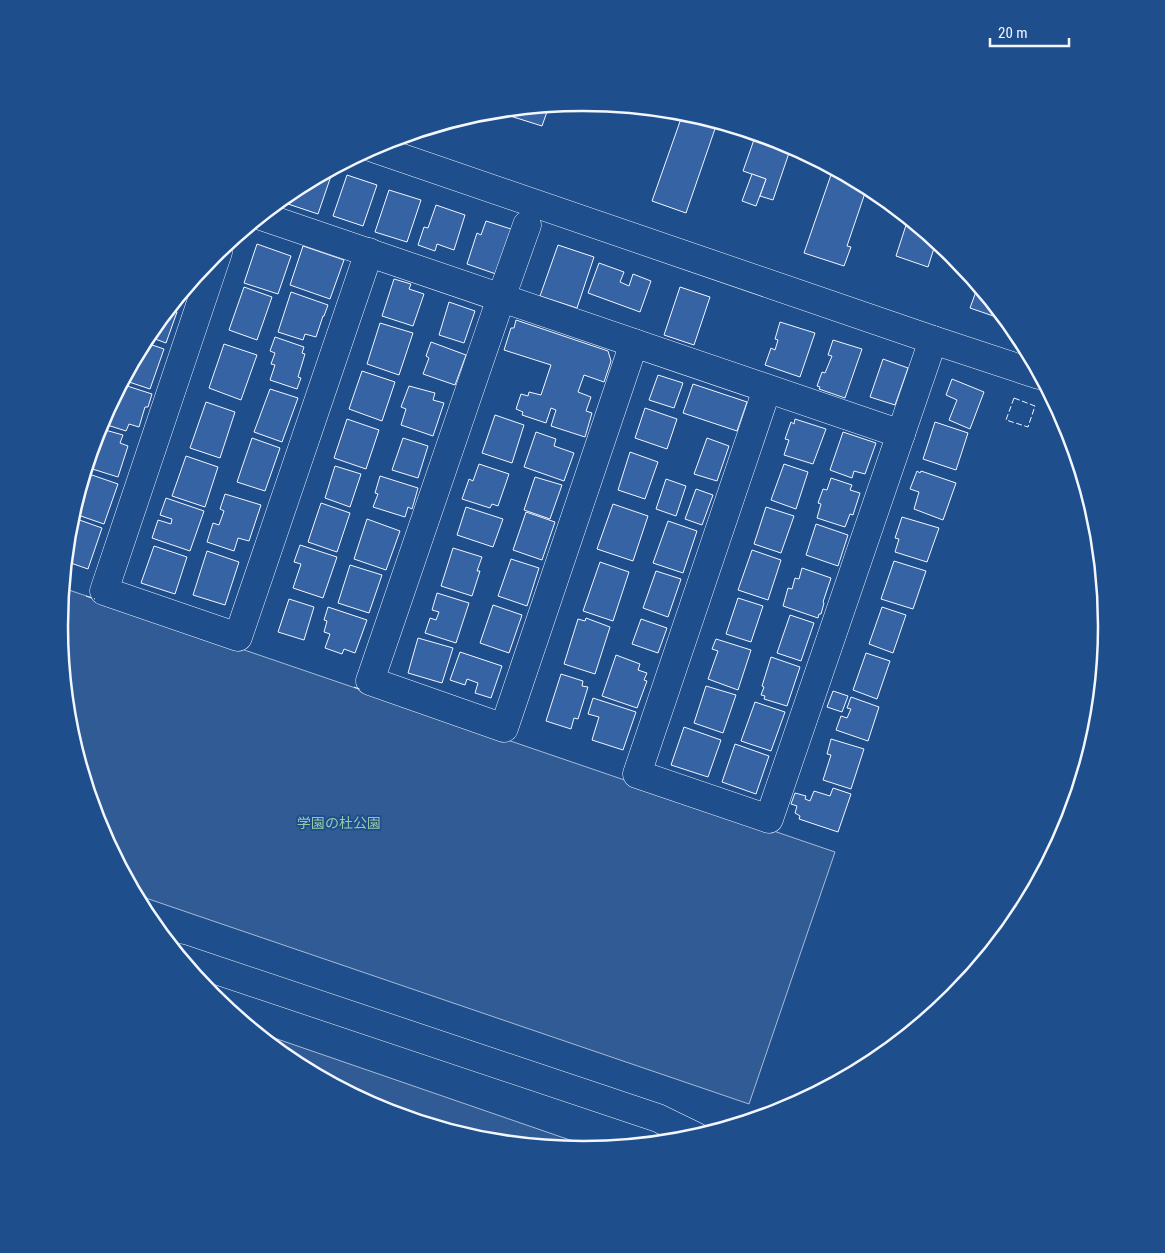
<svg xmlns="http://www.w3.org/2000/svg" width="1165" height="1253" font-family="'Roboto Condensed','Noto Sans JP',sans-serif">
  <rect width="100%" height="100%" fill="#1f4e8c"/>
  <g fill="#305b95" stroke="#a8bbd7">
    <path d="M63,588L835,852L749,1104L134,894L99,827L69,728L59,627Z"/>
    <path d="M254,1032V1031L596,1149L582,1150L480,1140L382,1110L291,1062Z"/>
  </g>
  <g fill="#3563a3" stroke="#f2f6ff">
    <path d="M549,106L542,126L507,115L508,110Z"/>
    <path d="M683,113L717,123L686,213L652,201Z"/>
    <path d="M756,134L783,143L791,147L773,200L760,196L766,179L743,171Z"/>
    <path d="M833,169L867,187L847,246L851,247L844,266L804,253Z"/>
    <path d="M331,170H333L318,214L288,204L292,191Z"/>
    <path d="M752,174L766,179L756,206L742,201Z"/>
    <path d="M347,175L377,185L363,226L333,216Z"/>
    <path d="M389,190L421,200L407,242L375,232Z"/>
    <path d="M436,205L465,215L454,250L437,244L435,251L418,245L424,227L428,228Z"/>
    <path d="M908,219L936,242L928,267L896,256Z"/>
    <path d="M486,221L511,229L496,274L467,264L477,233L481,235Z"/>
    <path d="M257,244L291,256L278,294L244,283Z"/>
    <path d="M558,245L594,257L577,308L540,296Z"/>
    <path d="M303,246L344,260L330,299L290,285Z"/>
    <path d="M599,263L624,272L620,282L629,286L633,274L651,281L640,312L588,293Z"/>
    <path d="M197,274L190,297L181,294Z"/>
    <path d="M394,279L411,284L409,289L424,294L413,326L382,316Z"/>
    <path d="M978,286L1005,320L970,308Z"/>
    <path d="M244,287L272,297L257,340L229,330Z"/>
    <path d="M680,287L710,297L694,345L664,335Z"/>
    <path d="M291,292L328,305L324,316H323L316,337L305,334L303,340L278,332Z"/>
    <path d="M449,302L475,311L464,343L439,335Z"/>
    <path d="M169,309L177,312L166,343L147,336Z"/>
    <path d="M516,320L608,351L611,361L604,382L584,375L578,392L591,397L586,411L592,413L585,437L551,426L556,410L551,408L546,423L522,415L523,412L516,409L521,394L528,396L529,392L541,395L551,365L504,350L511,328H514Z"/>
    <path d="M780,322L815,333L800,377L765,365L771,348L775,350L778,340L775,339Z"/>
    <path d="M380,323L413,333L399,375L367,364Z"/>
    <path d="M275,337L304,347L302,353L305,354L298,377L301,378L297,389L270,380L275,365L271,364L275,353L270,351Z"/>
    <path d="M833,340L862,349L845,398L819,389L820,387L817,386L822,372L825,373L832,356L828,355Z"/>
    <path d="M143,342L164,349L150,389L123,380Z"/>
    <path d="M431,342L466,355L455,385L423,374L429,358L426,356Z"/>
    <path d="M224,344L257,355L241,400L209,388Z"/>
    <path d="M883,359L908,368L895,405L870,397Z"/>
    <path d="M362,371L395,382L382,421L349,409Z"/>
    <path d="M658,375L683,383L674,408L649,400Z"/>
    <path d="M952,379L984,392L970,429L949,420L957,400L946,395Z"/>
    <path d="M121,384L152,394L148,407H145L139,427L129,424L126,431L101,423Z"/>
    <path d="M693,384L747,402L737,431L683,413Z"/>
    <path d="M409,386L435,393L433,400L444,403L433,436L401,425L406,409L401,407Z"/>
    <path d="M270,389L298,398L282,442L254,432Z"/>
    <path d="M206,402L235,412L220,458L190,448Z"/>
    <path d="M645,408L677,419L667,449L635,438Z"/>
    <path d="M495,415L524,425L512,463L482,453Z"/>
    <path d="M347,419L379,430L366,469L334,458Z"/>
    <path d="M795,419L826,429L813,464L784,455L789,440L785,439L791,422L794,424Z"/>
    <path d="M935,422L968,433L956,470L923,459Z"/>
    <path d="M98,428L123,435L120,443L128,446L118,477L86,467Z"/>
    <path d="M536,432L556,439L554,446L574,453L564,481L524,467Z"/>
    <path d="M843,432L876,443L865,474L854,471L852,478L830,470Z"/>
    <path d="M252,438L280,448L265,491L237,482Z"/>
    <path d="M403,438L428,446L418,478L392,470Z"/>
    <path d="M707,438L729,446L717,481L694,474Z"/>
    <path d="M630,452L658,462L645,499L618,490Z"/>
    <path d="M186,456L218,467L205,507L172,496Z"/>
    <path d="M479,464L509,474L498,506L492,504L490,508L462,499L469,479L473,481Z"/>
    <path d="M784,464L808,472L796,509L771,500Z"/>
    <path d="M335,466L361,474L350,507L325,498Z"/>
    <path d="M917,471L920,473L921,471L956,483L943,520L914,509L919,492L910,489Z"/>
    <path d="M89,474L118,484L104,524L75,514Z"/>
    <path d="M380,476L418,488L412,509L408,507L405,517L373,507L378,494L375,493Z"/>
    <path d="M535,477L562,485L550,519L524,510Z"/>
    <path d="M831,478L852,485L850,490L860,493L853,515L850,514L845,527L817,518L821,504L818,503L823,489L827,490Z"/>
    <path d="M666,479L686,486L676,516L656,509Z"/>
    <path d="M696,489L713,495L702,525L685,519Z"/>
    <path d="M225,494L261,505L249,541L238,538L234,551L207,542L213,523L219,525L224,511L220,509Z"/>
    <path d="M166,498L204,511L190,551L152,538L158,520L171,524L172,519L160,515Z"/>
    <path d="M321,503L350,513L337,552L308,542Z"/>
    <path d="M613,504L648,516L633,561L597,549Z"/>
    <path d="M466,507L503,519L493,547L457,535Z"/>
    <path d="M766,507L794,516L781,553L754,544Z"/>
    <path d="M526,512L555,522L542,560L513,550Z"/>
    <path d="M71,517L102,528L88,569L65,561L69,524Z"/>
    <path d="M902,517L939,528L927,562L895,552L899,539L895,538Z"/>
    <path d="M367,519L400,531L386,570L354,559Z"/>
    <path d="M668,521L697,531L683,573L653,563Z"/>
    <path d="M816,524L848,535L838,566L806,555Z"/>
    <path d="M300,545L337,557L323,598L293,588L301,564L294,562Z"/>
    <path d="M154,546L187,557L175,594L141,583Z"/>
    <path d="M453,548L482,557L477,571H480L472,596L441,586Z"/>
    <path d="M752,550L781,560L768,600L738,590Z"/>
    <path d="M207,551L239,562L225,605L193,595Z"/>
    <path d="M511,559L539,568L527,606L498,596Z"/>
    <path d="M894,561L926,571L913,609L881,599Z"/>
    <path d="M600,562L629,572L613,621L583,611Z"/>
    <path d="M350,565L382,575L369,613L338,603Z"/>
    <path d="M802,568L831,578L823,602L824,603L821,614H819L818,618L783,606L788,588L792,589L795,578L799,579Z"/>
    <path d="M656,571L681,579L668,617L643,608Z"/>
    <path d="M437,593L469,603L456,643L425,633L430,618L436,620L439,612L432,610Z"/>
    <path d="M738,598L763,606L751,642L726,634Z"/>
    <path d="M289,599L314,607L304,640L278,632Z"/>
    <path d="M493,605L522,615L509,653L480,643Z"/>
    <path d="M328,607L367,620L355,653L344,649L342,654L325,648L330,634L324,632L327,621L324,620Z"/>
    <path d="M882,607L906,615L893,653L869,644Z"/>
    <path d="M790,615L814,623L801,661L777,653Z"/>
    <path d="M586,618L610,627L595,674L564,664L578,619L585,621Z"/>
    <path d="M641,619L667,628L658,653L632,644Z"/>
    <path d="M418,638L453,648L442,683L408,673Z"/>
    <path d="M716,639L751,650L738,690L708,679L718,651L712,649Z"/>
    <path d="M460,652L502,666L491,698L475,693L478,683L467,679L465,685L450,680Z"/>
    <path d="M866,653L890,661L877,699L853,690Z"/>
    <path d="M616,655L640,664L638,670L647,673L644,680L647,681L637,708L602,696Z"/>
    <path d="M771,657L800,667L787,706L764,699L765,696L761,695L764,687L762,686Z"/>
    <path d="M561,674L583,681L582,686L588,687L578,719L574,718L571,729L546,721Z"/>
    <path d="M706,686L736,695L723,733L694,723Z"/>
    <path d="M833,691L848,696L842,712L827,707Z"/>
    <path d="M851,697L879,707L868,741L836,730L841,716L847,718L851,709L847,708Z"/>
    <path d="M593,698L636,712L623,750L592,740L599,717L588,714Z"/>
    <path d="M755,702L785,712L771,751L741,741Z"/>
    <path d="M684,727L721,740L708,777L671,765Z"/>
    <path d="M831,739L864,749L851,789L823,780L831,755L827,754Z"/>
    <path d="M735,744L769,756L756,794L722,782Z"/>
    <path d="M833,788L851,794L838,832L799,819L800,816L795,813L797,806L791,804L795,793L806,796L805,799L810,801L814,791L830,796Z"/>
  </g>
  <g fill="none" stroke-linecap="round" stroke-linejoin="round">
    <defs>
      <g id="minor">
        <path d="M373,148L933,340L1039,375"/>
        <path d="M261,216L901,434"/>
        <path d="M527,225L501,298L370,681L504,728L634,343"/>
        <path d="M218,252L104,591L238,637L369,252"/>
        <path d="M767,389L637,774L769,819L933,340"/>
        <path d="M180,958L658,1118L697,1137"/>
      </g>
    </defs>
    <use href="#minor" stroke="#f2f6ff" stroke-width="29"/>
    <use href="#minor" stroke="#1f4e8c" stroke-width="28"/>
    <g stroke="#f2f6ff" stroke-width="1" stroke-dasharray="6 2.5" stroke-linecap="butt">
      <path d="M1014,398L1035,406L1028,427L1006,420Z"/>
      <path d="M86,596L95,599"/>
      <path d="M354,687L362,690"/>
    </g>
  </g>
  <g text-anchor="middle" dominant-baseline="central" stroke-width="4" stroke-linejoin="round" paint-order="stroke">
    <g font-size="14" fill="#97c8a6" stroke="#1f4e8c">
      <text x="339" y="823">学園の杜公園</text>
    </g>
  </g>
  <path d="M0 0H1165V1253H0ZM68 626a515 515 0 1 1 1030 0a515 515 0 1 1-1030 0Z" fill="#1f4e8c" fill-rule="evenodd"/>
  <path fill="none" stroke="#f2f6ff" stroke-width="2.5" d="M68 626a515 515 0 1 1 1030 0a515 515 0 1 1-1030 0Z"/>
  <path d="M990 38v8h79v-8" fill="none" stroke="#f2f6ff" stroke-width="2.5"/>
  <text x="998" y="38" font-size="15" fill="#f2f6ff" stroke="#1f4e8c" stroke-width="4" paint-order="stroke">20 m</text>
</svg>
